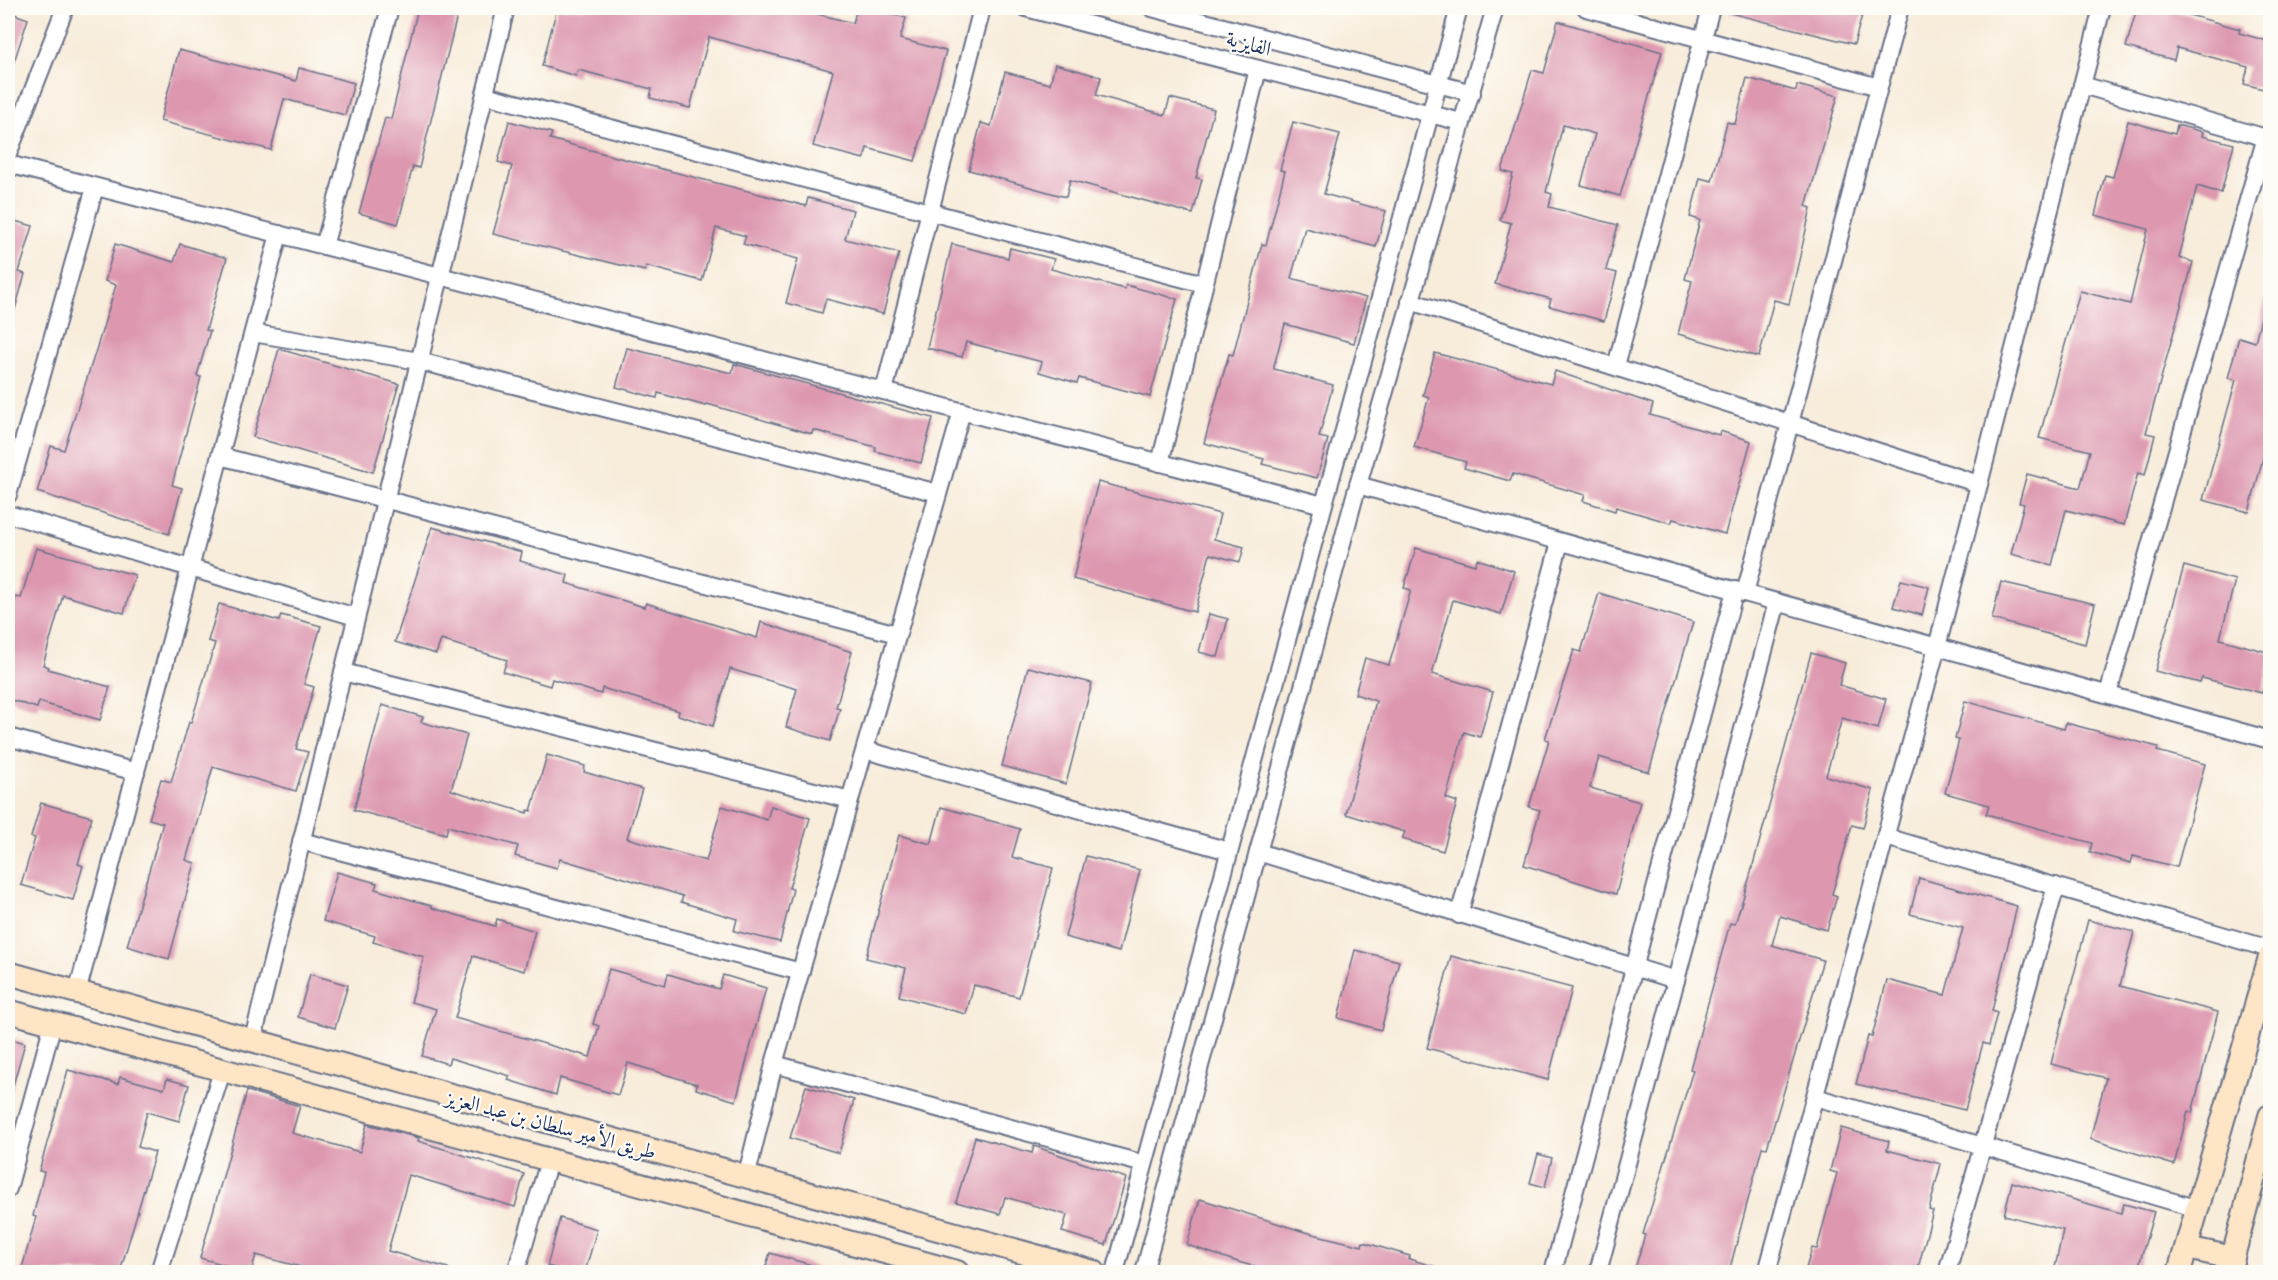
<svg xmlns="http://www.w3.org/2000/svg" width="2278" height="1280" font-family="'EB Garamond',Amiri,serif">
  <rect width="100%" height="100%" fill="#fdfcf7"/>
  <filter id="ink" filterUnits="userSpaceOnUse"><feTurbulence type="fractalNoise" baseFrequency=".0167" numOctaves="2"/><feDisplacementMap in="SourceGraphic" scale="12" xChannelSelector="R" yChannelSelector="G"/><feConvolveMatrix kernelMatrix="1 2 1 2 8 2 1 2 1" color-interpolation-filters="sRGB"/></filter>
  <filter id="wash" filterUnits="userSpaceOnUse"><feTurbulence type="fractalNoise" baseFrequency=".008" numOctaves="4" result="noise"/><feDisplacementMap in="SourceGraphic" scale="24" xChannelSelector="R" yChannelSelector="G"/><feGaussianBlur stdDeviation="1.35" result="paint"/><feColorMatrix in="noise" values="0 0 0 0 0 0 0 0 0 0 0 0 0 0 0 0 0 1.4 0 .05"/><feComposite in="paint" operator="in"/></filter>
  <g filter="url(#wash)">
    <rect width="100%" height="100%" fill="#f8ecda"/>
    <g id="blocks">
      <g fill="#dd98b0">
        <path d="M418,8H459L419,168L413,166L398,224L359,213L385,118L391,119Z"/>
        <path d="M557,8H794L853,23L857,8H868L906,18L900,39L946,51L915,161L867,148L864,159L813,146L833,71L709,37L690,108L650,98L652,89L578,70L576,76L542,66Z"/>
        <path d="M1730,8H1864L1854,44L1730,13Z"/>
        <path d="M2137,8H2164L2240,29L2239,33L2271,42V91L2244,84L2248,67L2177,48L2174,60L2126,47Z"/>
        <path d="M8,12L28,19L11,71L8,70Z"/>
        <path d="M1558,21L1662,52L1620,196L1581,185L1595,134L1563,125L1546,192L1552,194L1549,207L1618,225L1606,270L1617,273L1604,321L1549,306L1551,299L1495,284L1511,223L1500,220L1513,174L1502,171L1532,70L1544,73Z"/>
        <path d="M179,50L296,81L299,68L354,83L345,115L284,99L271,150L160,121Z"/>
        <path d="M1055,64L1101,77L1096,95L1165,115L1170,98L1214,109L1196,178L1202,179L1193,214L1070,180L1066,197L969,170L981,123L991,126L1005,72L1050,84Z"/>
        <path d="M1747,78L1796,91L1797,85L1838,96L1806,206L1811,208L1789,304L1774,300L1759,357L1678,334L1692,281L1685,279L1700,220L1690,217L1700,178L1712,181L1727,122L1735,124Z"/>
        <path d="M509,121L552,133L550,139L635,162L806,206L808,198L853,210L845,239L899,253L883,314L826,299L822,313L786,303L798,259L743,244L746,236L716,228L702,281L646,266L645,271L493,234L512,166L498,162Z"/>
        <path d="M2128,121L2175,134L2177,125L2203,132L2202,136L2234,144L2221,193L2197,186L2179,258L2193,262L2146,433L2155,435L2145,475L2138,473L2124,525L2066,510L2052,565L2011,554L2024,504L2019,503L2027,474L2080,488L2090,451L2039,438L2080,291L2130,304L2148,229L2095,215L2105,175L2113,177Z"/>
        <path d="M1293,122L1340,134L1324,194L1386,211L1376,247L1305,228L1291,278L1366,298L1354,343L1285,324L1274,366V369L1333,385L1319,437L1328,439L1317,478L1262,464L1264,459L1204,443L1229,354L1233,355L1262,244L1266,245L1285,171L1280,170Z"/>
        <path d="M8,219L33,226L19,272L25,274L12,320H8Z"/>
        <path d="M115,244L174,262L180,244L227,258L206,330L210,331L197,376L201,377L172,485L182,488L169,534L37,492L51,446L64,450L97,347L116,285L105,281Z"/>
        <path d="M952,244L1008,258L1010,248L1054,259L1051,269L1125,289L1126,285L1177,299L1150,397L1079,378L1077,383L1039,372L1042,362L966,342L962,357L927,348Z"/>
        <path d="M2265,301H2271V427L2249,512L2203,500L2236,380L2228,378L2239,337L2255,342Z"/>
        <path d="M627,348L732,373L734,364L933,418L921,463L875,451L876,447L813,430L812,434L707,404L706,406L658,393L657,398L616,387Z"/>
        <path d="M279,349L399,384L373,472L253,437Z"/>
        <path d="M1435,353L1551,384L1555,371L1653,404L1650,415L1719,435L1720,431L1751,441L1725,534L1673,519L1671,523L1616,507L1615,511L1583,501L1585,495L1513,474L1510,481L1464,468L1466,462L1414,447L1429,397L1423,395Z"/>
        <path d="M1098,482L1220,514L1214,539L1244,547L1240,562L1210,554L1195,612L1073,579Z"/>
        <path d="M432,527L522,552L520,561L568,575L566,583L644,607L646,603L757,638L761,622L852,652L836,707L840,708L830,741L786,727L797,689L730,669L713,726L678,715L679,711L602,688L601,694L552,679L550,686L503,672L507,660L441,640L436,654L395,642Z"/>
        <path d="M36,548L135,575L124,613L63,595L43,665L49,667L48,669L110,687L100,720L39,702L37,708L8,699V627L16,597L21,598Z"/>
        <path d="M1416,548L1475,565L1477,559L1514,571L1501,614L1453,600L1432,674L1493,692L1480,737L1464,732L1446,798L1457,802L1443,851L1402,839L1405,832L1346,814L1376,701L1355,694L1365,658L1389,665L1411,590L1404,588Z"/>
        <path d="M2184,566L2235,580L2220,639L2271,653L2262,693L2202,678L2200,683L2155,671Z"/>
        <path d="M1901,580L1929,587L1922,615L1893,607Z"/>
        <path d="M2001,582L2095,604L2085,644L1992,619Z"/>
        <path d="M1599,593L1693,622L1649,772L1599,757L1590,788L1640,802L1616,894L1524,865L1540,810L1529,807L1549,740L1545,739L1574,650L1581,652Z"/>
        <path d="M219,604L279,621L281,615L321,626L304,684L314,687L296,749L308,752L296,791L213,767L186,860L195,863L169,959L127,946L163,823L149,819L161,779L171,782L189,722L191,723L215,643L208,641Z"/>
        <path d="M1209,614L1228,619L1218,657L1199,652Z"/>
        <path d="M1811,653L1845,663L1839,685L1886,699L1878,729L1842,718L1826,776L1873,790L1863,828L1852,825L1832,894L1837,896L1827,930L1780,916L1772,945L1823,960L1767,1148L1762,1147L1729,1272H1634L1645,1235L1643,1234L1693,1070L1690,1069L1730,923L1735,924L1750,876Z"/>
        <path d="M1028,667L1092,683L1066,784L1002,766Z"/>
        <path d="M1965,701L2064,729L2066,723L2158,747L2157,751L2205,764L2177,867L2133,856L2131,863L2090,852L2092,843L1986,814L1989,805L1945,793L1959,740L1955,739Z"/>
        <path d="M382,705L423,717L421,722L467,735L451,790L527,813L528,810L531,811L547,755L585,766L584,772L642,789L627,838L706,861L722,806L767,820L771,806L810,818L789,888L793,889L780,942L734,931L737,919L681,902L683,896L641,883L560,859L557,868L515,856L518,846L448,826L446,834L354,810Z"/>
        <path d="M41,803L92,817L78,864L83,866L73,900L21,885L35,838L31,837Z"/>
        <path d="M941,807L1020,829L1012,857L1053,868L1019,997L974,985L966,1014L899,996L906,968L866,958L899,835L931,844Z"/>
        <path d="M1086,856L1140,870L1119,952L1065,937Z"/>
        <path d="M337,872L377,883L375,889L432,906V908L495,926L497,919L535,931L524,971L473,956L455,1018L590,1057L599,1026L593,1024L609,969L665,985L668,974L719,989L723,975L766,988L736,1101L696,1089L697,1084L628,1063L618,1095L560,1078L556,1095L508,1080L510,1076L450,1058L448,1064L422,1056L436,1009L411,1002L424,957L373,942L375,936L323,921Z"/>
        <path d="M1919,878L2017,906L1992,1011L1997,1013L1989,1045L1983,1043L1965,1110L1856,1084L1868,1036L1872,1037L1887,980L1945,995L1963,928L1910,914Z"/>
        <path d="M2088,920L2134,932L2120,986L2218,1012L2192,1113L2188,1112L2174,1165L2090,1139L2106,1078L2051,1064Z"/>
        <path d="M1355,950L1399,961L1381,1030L1338,1018Z"/>
        <path d="M1451,956L1572,988L1548,1080L1427,1048Z"/>
        <path d="M310,974L348,985L335,1028L298,1017Z"/>
        <path d="M8,1038L25,1043L12,1089H8Z"/>
        <path d="M68,1070L118,1084L120,1077L164,1089L167,1079L189,1085L179,1121L147,1112L138,1147L155,1152L120,1272H21L36,1217L33,1216L44,1172L39,1171Z"/>
        <path d="M806,1086L854,1100L839,1153L790,1138Z"/>
        <path d="M247,1091L300,1106L292,1133L360,1152L367,1124L419,1138L418,1141L524,1174L515,1207L409,1175L388,1251L448,1268L447,1272H319L256,1255L251,1272L200,1258Z"/>
        <path d="M1841,1128L1889,1141L1887,1150L1941,1164L1929,1210L1933,1211L1917,1272H1805L1812,1248L1817,1249L1837,1173L1830,1171Z"/>
        <path d="M975,1137L1032,1153L1034,1146L1126,1178L1106,1245L1062,1232L1067,1215L1005,1197L1000,1214L956,1202Z"/>
        <path d="M1538,1154L1552,1158L1545,1187L1530,1183Z"/>
        <path d="M2012,1182L2121,1213L2124,1204L2154,1212L2137,1272H2054L2063,1230L2004,1215Z"/>
        <path d="M1200,1199L1305,1232L1362,1246L1363,1242L1410,1256L1409,1259L1440,1268L1439,1272H1275L1238,1262L1187,1245Z"/>
        <path d="M560,1218L597,1229L585,1272H570L547,1266Z"/>
        <path d="M770,1253L822,1268V1272H764Z"/>
      </g>
    </g>
  </g>
  <g filter="url(#ink)">
    <use href="#blocks" fill-opacity="0" stroke="#687189" stroke-width="1.5"/>
    <g fill="none" stroke-linecap="round" stroke-linejoin="round">
      <defs>
        <g id="street">
          <path d="M1026,8L1461,122"/>
          <path d="M1152,8L1472,93"/>
          <path d="M1586,8L1879,87"/>
          <path d="M2082,85L2270,139"/>
          <path d="M485,95L1204,284"/>
          <path d="M8,154L65,8"/>
          <path d="M8,164L1323,505"/>
          <path d="M324,246L390,8"/>
          <path d="M1410,301L1979,484"/>
          <path d="M253,333L419,361L938,493"/>
          <path d="M1616,366L1711,8"/>
          <path d="M884,391L982,8"/>
          <path d="M220,456L897,634"/>
          <path d="M1160,463L1258,69"/>
          <path d="M1358,485L2270,740"/>
          <path d="M8,495L95,187"/>
          <path d="M8,514L356,617"/>
          <path d="M1745,593L1900,8"/>
          <path d="M343,672L850,800"/>
          <path d="M2108,694L2266,137"/>
          <path d="M8,737L136,772"/>
          <path d="M865,750L1229,851"/>
          <path d="M1886,837L2270,949"/>
          <path d="M301,841L801,972"/>
          <path d="M1258,852L1676,980"/>
          <path d="M1459,915L1560,542"/>
          <path d="M77,993L279,234"/>
          <path d="M252,1043L506,8"/>
          <path d="M774,1064L1144,1164"/>
          <path d="M1815,1097L2198,1209"/>
          <path d="M746,1178L774,1064L962,411"/>
          <path d="M8,1189L53,1023"/>
          <path d="M159,1272L222,1071"/>
          <path d="M516,1272L549,1161"/>
          <path d="M1115,1272L1459,8"/>
          <path d="M1144,1272L1354,499L1495,8"/>
          <path d="M1553,1272L1735,590"/>
          <path d="M1598,1272L1777,602"/>
          <path d="M1767,1272L1937,647L2102,8"/>
          <path d="M1947,1272L2056,886"/>
        </g>
        <g id="secondary">
          <path d="M8,973L1094,1272"/>
          <path d="M8,1011L957,1272"/>
          <path d="M2187,1248L2233,1258"/>
          <path d="M2179,1272L2270,957"/>
          <path d="M2229,1272L2270,1116"/>
        </g>
      </defs>
      <use href="#street" stroke="#687189" stroke-width="20"/>
      <use href="#secondary" stroke="#687189" stroke-width="26"/>
      <use href="#street" stroke="#fff" stroke-width="16"/>
      <use href="#secondary" stroke="#fde5c5" stroke-width="22"/>
    </g>
  </g>
  <g text-anchor="middle" dominant-baseline="central" stroke-width="4.5" stroke-linejoin="round" paint-order="stroke">
    <g font-size="21" fill="#1b2f5e" stroke="#fdfcf7">
      <text transform="translate(1249 43) rotate(15)">الفايزية</text>
      <text transform="translate(551 1124) rotate(15)">طريق الأمير سلطان بن عبد العزيز</text>
    </g>
  </g>
  <rect width="2278" height="1280" fill="none" stroke="#fdfcf7" stroke-width="30"/>
</svg>
